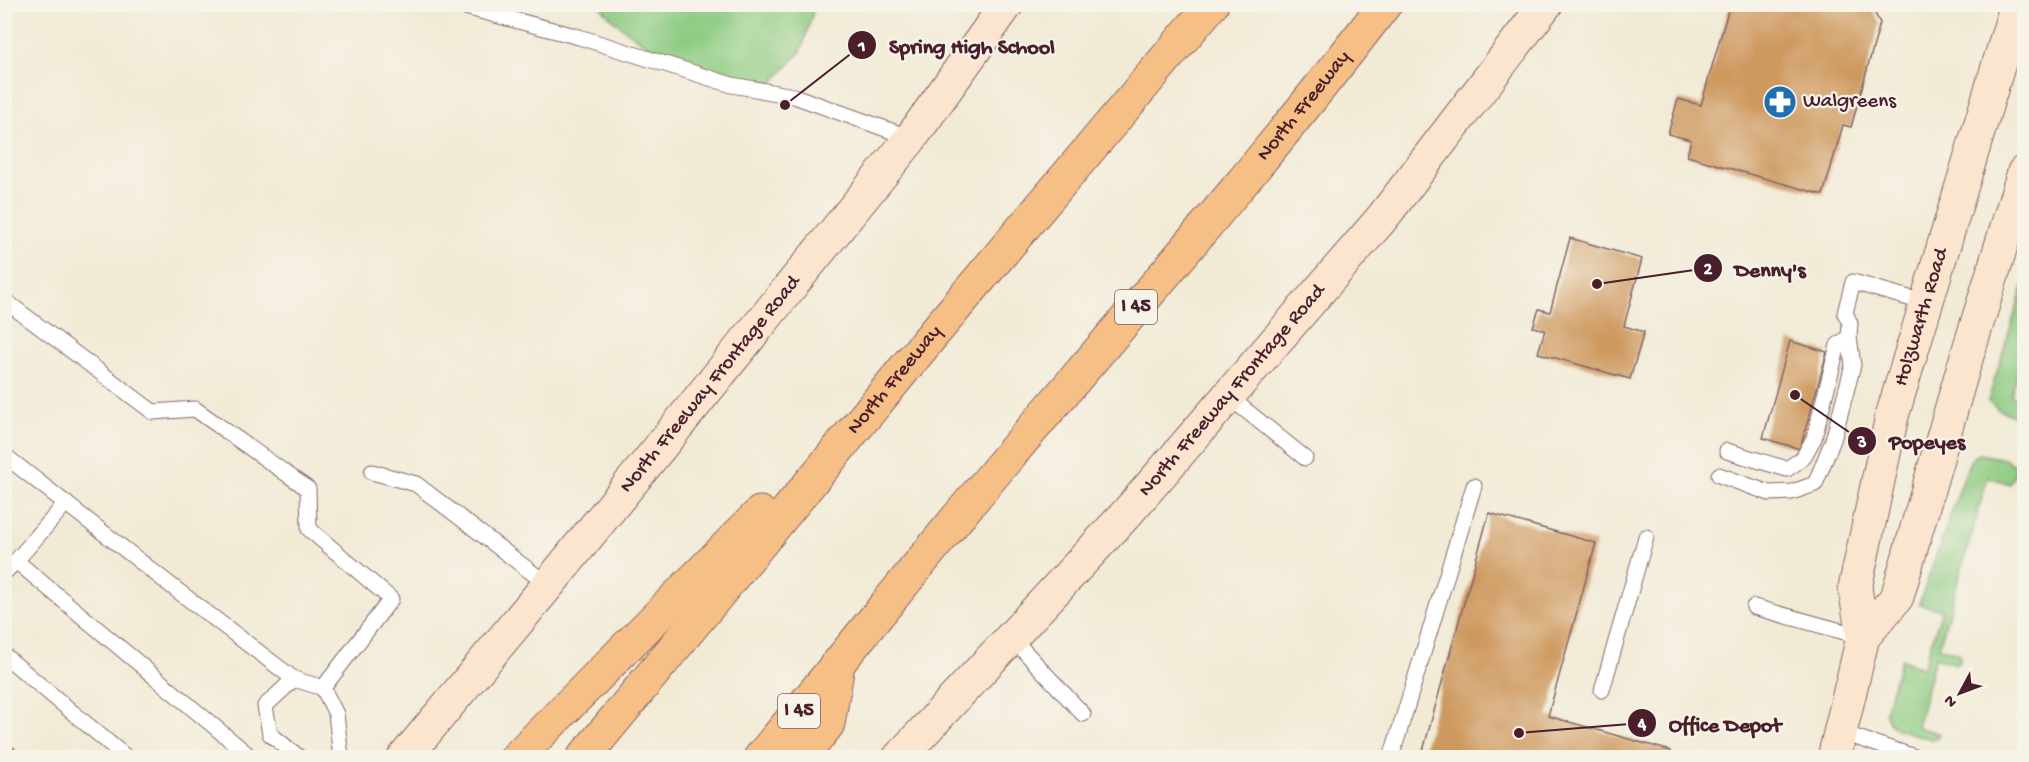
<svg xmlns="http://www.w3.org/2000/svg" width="2029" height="762" font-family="'Gochi Hand',sans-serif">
  <rect width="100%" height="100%" fill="#f7f3e8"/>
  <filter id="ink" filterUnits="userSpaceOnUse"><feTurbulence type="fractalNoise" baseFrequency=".0167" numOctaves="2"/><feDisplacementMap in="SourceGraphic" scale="12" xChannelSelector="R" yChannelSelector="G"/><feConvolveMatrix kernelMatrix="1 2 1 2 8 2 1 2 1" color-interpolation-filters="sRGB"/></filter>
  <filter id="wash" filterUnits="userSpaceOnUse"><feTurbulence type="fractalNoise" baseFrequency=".008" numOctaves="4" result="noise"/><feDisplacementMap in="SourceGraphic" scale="24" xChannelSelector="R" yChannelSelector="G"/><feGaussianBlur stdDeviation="1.35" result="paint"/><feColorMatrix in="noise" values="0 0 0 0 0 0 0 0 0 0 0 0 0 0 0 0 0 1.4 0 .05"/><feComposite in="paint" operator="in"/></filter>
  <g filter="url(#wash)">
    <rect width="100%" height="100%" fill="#f1ead5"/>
    <g fill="#8dcb82" stroke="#6c7556" stroke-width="1.5">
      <path d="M599,5H815L801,51L772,83C752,80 731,79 712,74C673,63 625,36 599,5Z"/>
      <path d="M2024,284V351L2011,396L2024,400V419L2022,420L1998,409L1988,401Z"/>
      <path d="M1979,454L2004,459L2018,467L2010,484L1988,477L1939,647L1959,653L1960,661L1956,664L1935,657L1917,727L1940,734L1937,738L1931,739L1897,729L1889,722L1885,712L1901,659L1923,668L1942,610L1919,604L1969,463L1974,457Z"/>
    </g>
    <g id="blocks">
      <g fill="#ce995f">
        <path d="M1730,4H1864L1871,6L1880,23L1851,127L1843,125L1823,195L1687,156L1691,140L1668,134L1678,99L1701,105Z"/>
        <path d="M1570,238L1642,259L1624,326L1644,332L1630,379L1538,353L1545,330L1533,327L1539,309L1550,312Z"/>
        <path d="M1790,341L1827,352L1800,449L1763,438Z"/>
        <path d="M1489,513L1596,543L1548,716L1671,751L1669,758H1421Z"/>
        <path d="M4,740L25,758H4Z"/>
      </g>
    </g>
  </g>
  <g filter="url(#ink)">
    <use href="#blocks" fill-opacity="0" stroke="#846666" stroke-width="1.5"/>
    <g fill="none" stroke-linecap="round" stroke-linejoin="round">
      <defs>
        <g id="service">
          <path d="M454,4L579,37L732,85L794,96L911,138"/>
          <path d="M4,300L153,412L195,409L308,489L309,529L391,599L323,688"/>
          <path d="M1228,396L1305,458"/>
          <path d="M1727,451L1787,469L1803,458L1814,438L1838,345L1849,337"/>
          <path d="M4,455L178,591L294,679"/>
          <path d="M372,472L416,484L548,585"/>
          <path d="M1719,475L1769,493L1792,492L1815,484L1833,440L1853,365L1849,337L1850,323L1845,313L1853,282L1926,303"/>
          <path d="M16,561L66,503"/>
          <path d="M4,573L16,561L252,758"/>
          <path d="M1754,607L1863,637"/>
          <path d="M1011,637L1083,714"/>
          <path d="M4,655L127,758"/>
          <path d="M1602,690L1646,537"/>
          <path d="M1840,732L1918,758"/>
          <path d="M300,758L270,734L265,706L294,679L323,688L336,714L341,758"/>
          <path d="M1391,758L1474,486"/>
        </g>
        <g id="secondary">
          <path d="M1863,637L1897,597L1962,372L2024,172"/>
          <path id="s1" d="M404,758L548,585L911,138L1007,4"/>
          <path id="s2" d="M899,758L1127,513L1383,217L1546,4"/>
          <path id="s3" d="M1834,758L1863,637L1855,588L1892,416L2017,4"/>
        </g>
        <g id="motorway">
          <path d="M516,758L760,513"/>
          <path id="s4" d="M583,758L934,333L1212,4"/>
          <path id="s5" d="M760,758C842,660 922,559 1004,462C1133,311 1264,162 1385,4"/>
          <path d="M801,758L828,724L838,665"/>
        </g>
      </defs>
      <use href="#service" stroke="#846666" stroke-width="17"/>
      <use href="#secondary" stroke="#846666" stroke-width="35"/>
      <use href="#motorway" stroke="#846666" stroke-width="35"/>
      <use href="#service" stroke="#fff" stroke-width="15"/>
      <use href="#secondary" stroke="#fbe5cf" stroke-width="33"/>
      <use href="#motorway" stroke="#f5bf86" stroke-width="33"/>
    </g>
  </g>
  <defs>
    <symbol id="pharmacy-disc" viewBox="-11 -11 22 22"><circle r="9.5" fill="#1f6fb2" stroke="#f7f3e8"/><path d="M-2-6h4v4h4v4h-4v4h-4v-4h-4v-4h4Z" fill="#fff"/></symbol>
  </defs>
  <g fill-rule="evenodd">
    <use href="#pharmacy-disc" x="1761" y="83" width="38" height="38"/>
  </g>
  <g text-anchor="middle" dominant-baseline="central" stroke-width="4.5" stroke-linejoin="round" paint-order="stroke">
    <g fill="#f7f3e8" stroke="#7e5f64" stroke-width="1.5">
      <rect x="1115" y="290" width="42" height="34" rx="4.5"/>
      <rect x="778" y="694" width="42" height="34" rx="4.5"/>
    </g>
    <g font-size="20" font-weight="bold" fill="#4a1f2b">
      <text x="1136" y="307">I 45</text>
      <text x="799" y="711">I 45</text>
    </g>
    <g font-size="21" fill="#4a1f2b" stroke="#f7f3e8" text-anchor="start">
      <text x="1803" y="102">Walgreens</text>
    </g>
    <g font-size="21" fill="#4a1f2b" stroke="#f7f3e8">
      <text stroke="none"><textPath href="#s5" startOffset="849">North Freeway</textPath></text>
      <text stroke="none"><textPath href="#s3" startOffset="453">Holzwarth Road</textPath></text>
      <text stroke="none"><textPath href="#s4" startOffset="490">North Freeway</textPath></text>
      <text stroke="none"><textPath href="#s1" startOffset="483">North Freeway Frontage Road</textPath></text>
      <text stroke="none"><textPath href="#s2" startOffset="496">North Freeway Frontage Road</textPath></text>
    </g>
  </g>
  <path fill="none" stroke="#4a1f2b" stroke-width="2" d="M785 105L862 45M1597 284L1708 268M1795 395L1862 441M1519 733L1642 723"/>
  <g fill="#4a1f2b" stroke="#f7f3e8" stroke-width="2">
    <circle cx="785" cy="105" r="6"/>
    <circle cx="1597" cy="284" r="6"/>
    <circle cx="1795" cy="395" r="6"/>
    <circle cx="1519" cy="733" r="6"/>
    <circle cx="862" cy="45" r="15"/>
    <circle cx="1708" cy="268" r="15"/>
    <circle cx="1862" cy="441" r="15"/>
    <circle cx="1642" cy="723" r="15"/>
  </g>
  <g font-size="18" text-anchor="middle" font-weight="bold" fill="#fff">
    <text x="862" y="51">1</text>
    <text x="1708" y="274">2</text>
    <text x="1862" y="447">3</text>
    <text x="1642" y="729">4</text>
  </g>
  <g font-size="22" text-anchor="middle" font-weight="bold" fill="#4a1f2b" stroke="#f7f3e8" stroke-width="4.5" stroke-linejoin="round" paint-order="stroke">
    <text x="972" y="53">Spring High School</text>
    <text x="1770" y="276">Denny's</text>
    <text x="1927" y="448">Popeyes</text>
    <text x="1725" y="731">Office Depot</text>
  </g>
  <rect width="2029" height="762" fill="none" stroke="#f7f3e8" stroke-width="24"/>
  <g transform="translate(1960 693) rotate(229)" stroke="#f7f3e8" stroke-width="4.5" paint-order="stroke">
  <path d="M0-4.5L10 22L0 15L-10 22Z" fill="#4a1f2b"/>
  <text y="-9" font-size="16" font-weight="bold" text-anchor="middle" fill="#4a1f2b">N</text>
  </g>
</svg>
